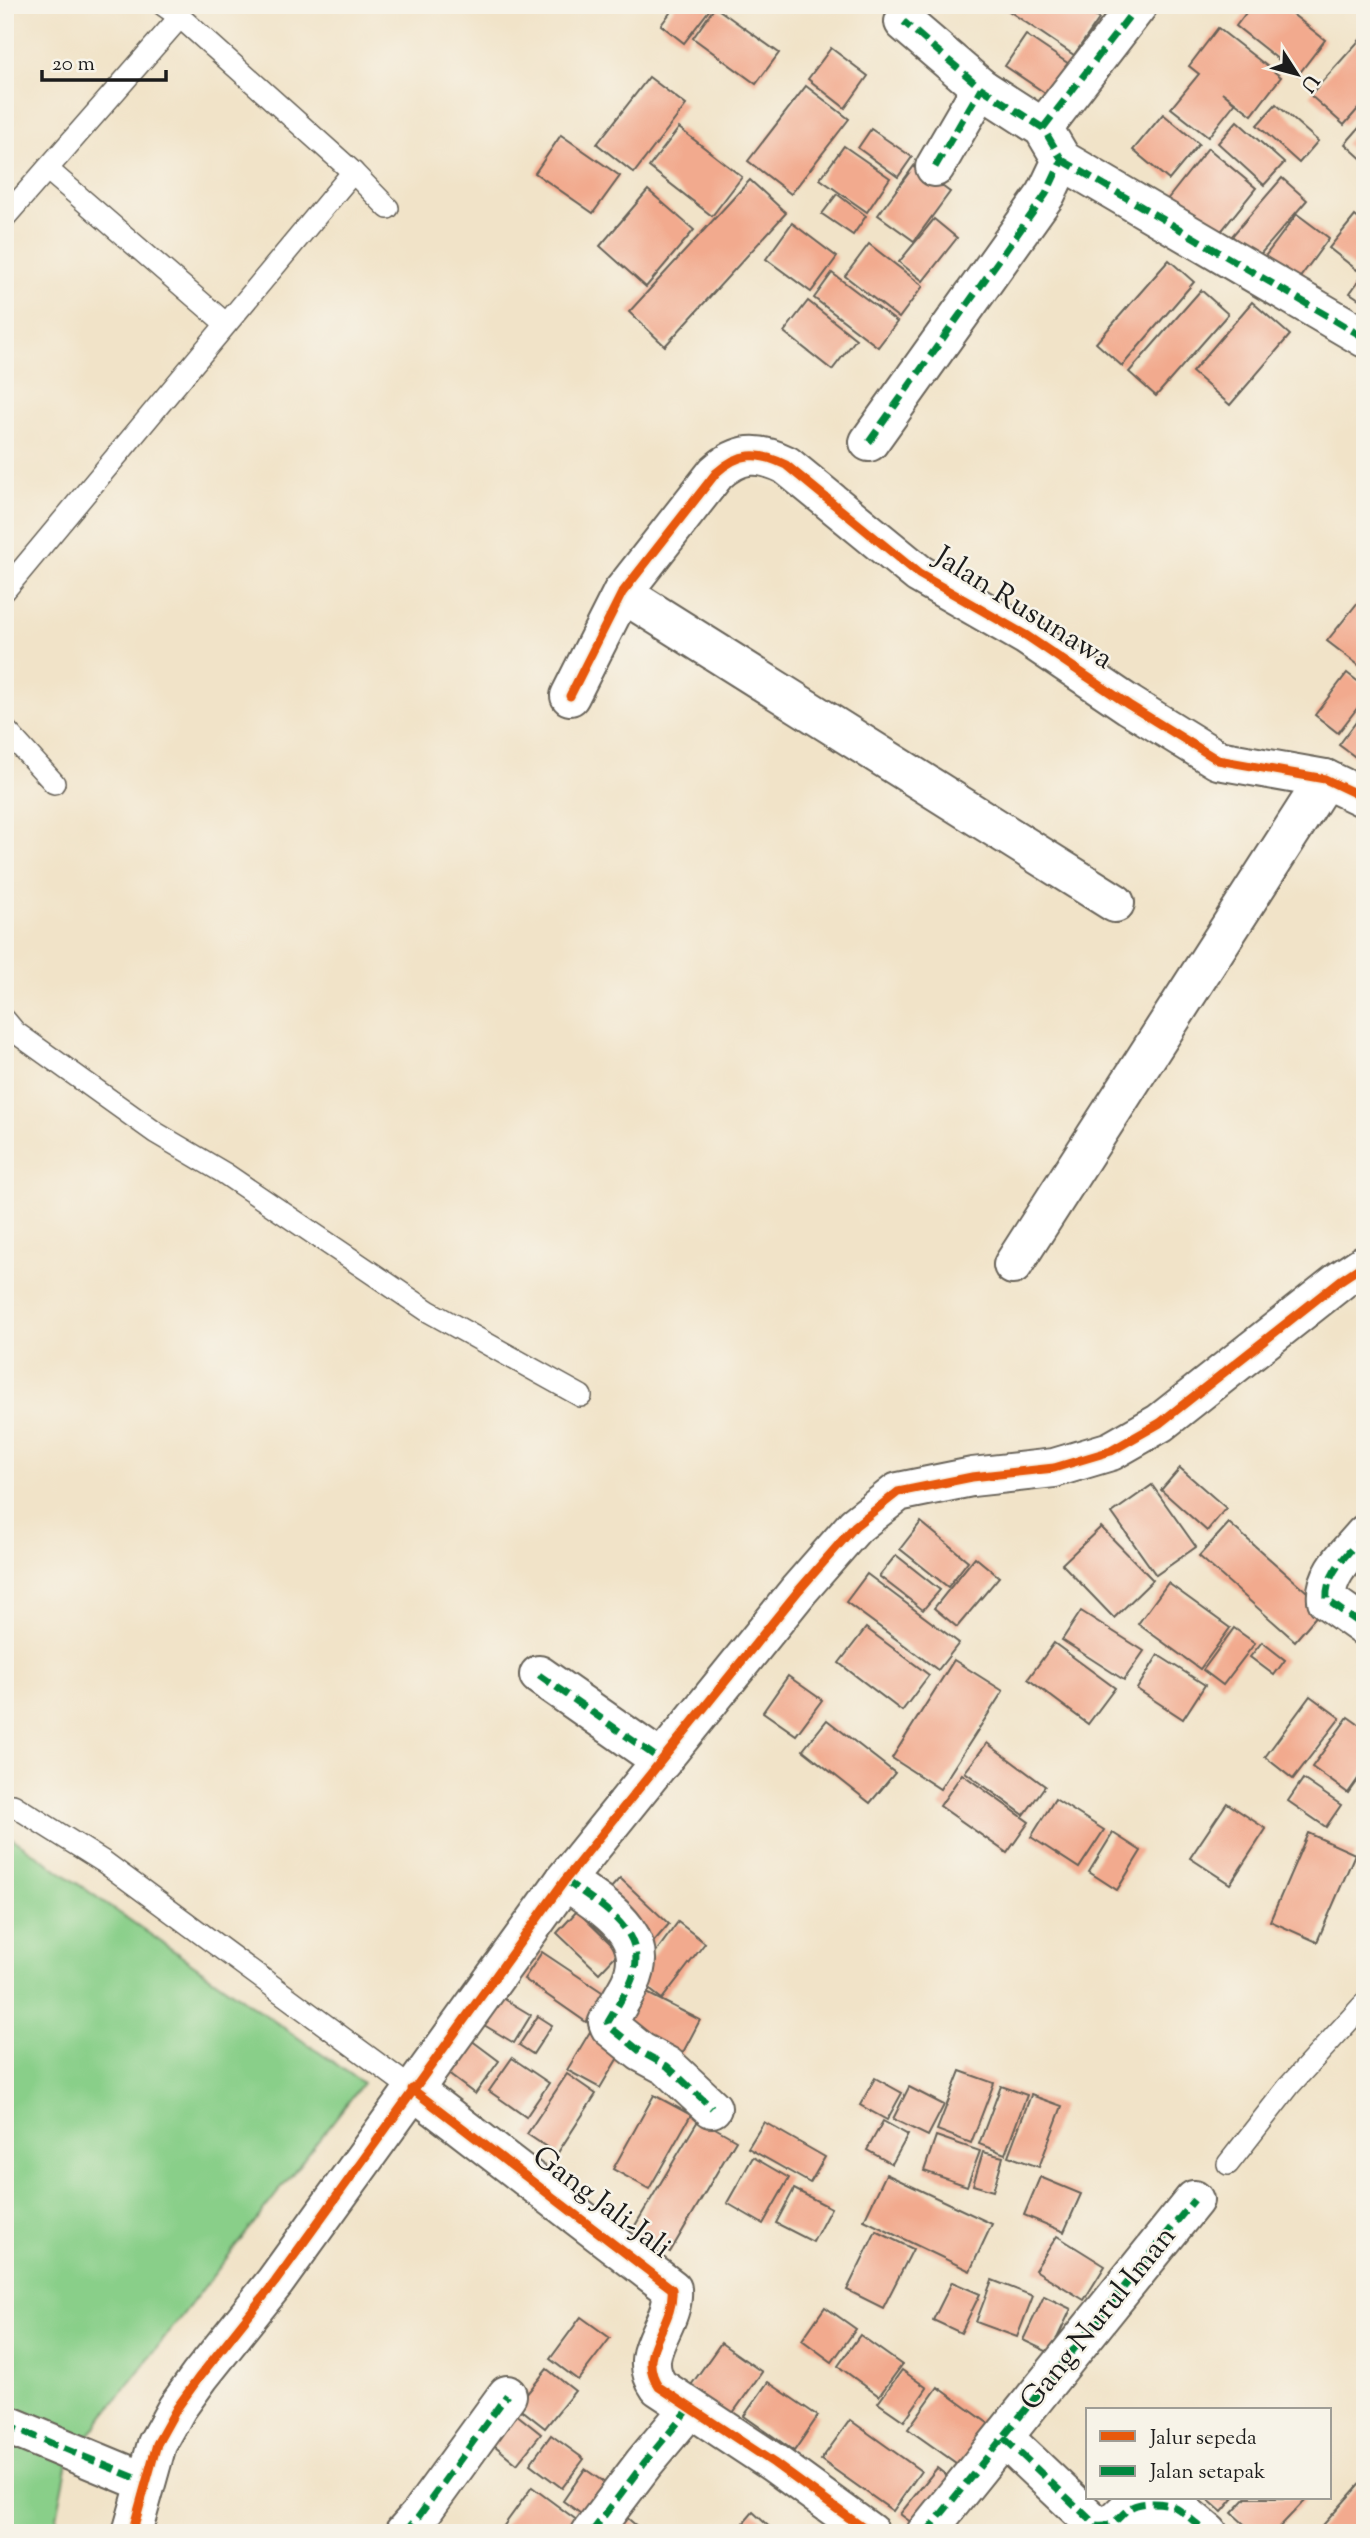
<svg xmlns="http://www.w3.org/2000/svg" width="1370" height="2538" font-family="'Sorts Mill Goudy',serif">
  <rect width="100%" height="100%" fill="#f7f3e8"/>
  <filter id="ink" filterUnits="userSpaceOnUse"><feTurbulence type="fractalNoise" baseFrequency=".0143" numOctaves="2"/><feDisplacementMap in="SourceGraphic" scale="14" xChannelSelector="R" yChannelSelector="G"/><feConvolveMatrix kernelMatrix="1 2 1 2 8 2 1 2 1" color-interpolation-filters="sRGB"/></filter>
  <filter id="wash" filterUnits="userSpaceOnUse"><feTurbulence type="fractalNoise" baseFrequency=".00686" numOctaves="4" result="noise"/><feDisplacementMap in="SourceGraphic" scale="28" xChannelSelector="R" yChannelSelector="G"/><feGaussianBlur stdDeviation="1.57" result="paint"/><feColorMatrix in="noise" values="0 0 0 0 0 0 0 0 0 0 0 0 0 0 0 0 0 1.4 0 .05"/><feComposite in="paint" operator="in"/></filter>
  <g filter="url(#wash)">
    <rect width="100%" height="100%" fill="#f1e3c8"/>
    <path fill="#89cf89" stroke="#527652" stroke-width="2" d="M5,1833L363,2083L68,2462L54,2533H5Z"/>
    <g id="blocks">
      <g fill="#f2aa8e">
        <path d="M676,5H713L684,43L661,25Z"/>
        <path d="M1000,5H1079L1099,19L1074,55Z"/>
        <path d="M1252,5H1281L1325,40L1298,75L1236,26Z"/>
        <path d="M715,7L779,53L756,84L693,38Z"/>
        <path d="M1218,28L1281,77L1252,115L1222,92L1235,103L1208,137L1171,108L1199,74L1189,66Z"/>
        <path d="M1365,34V101L1344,125L1310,95Z"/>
        <path d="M1026,35L1075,68L1054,99L1005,66Z"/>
        <path d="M831,48L868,76L845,108L808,79Z"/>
        <path d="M649,77L686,105L634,173L597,144Z"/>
        <path d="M806,86L849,119L791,194L748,161Z"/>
        <path d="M1276,104L1318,141L1299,163L1257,125Z"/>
        <path d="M1163,114L1199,144L1169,180L1133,150Z"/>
        <path d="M1237,121L1284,163L1264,185L1218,143Z"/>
        <path d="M1365,121V162L1345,144Z"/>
        <path d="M679,128L742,177L712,216L649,167Z"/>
        <path d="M871,129L912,157L898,177L858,148Z"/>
        <path d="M561,135L620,176L593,213L535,173Z"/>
        <path d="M844,146L890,178L867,212L820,179Z"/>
        <path d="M1208,148L1256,188L1215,239L1166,201Z"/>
        <path d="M914,166L950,192L914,241L878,215Z"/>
        <path d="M1282,178L1307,200L1257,258L1232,236Z"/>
        <path d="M750,180L786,213L665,346L629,312Z"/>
        <path d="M648,190L694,230L646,287L600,246Z"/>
        <path d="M837,194L866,216L853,235L822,214Z"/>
        <path d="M1297,214L1329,238L1293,287L1260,263Z"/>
        <path d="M1355,216L1365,224V260L1357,270L1329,248Z"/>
        <path d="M934,219L957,238L923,281L899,262Z"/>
        <path d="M792,223L837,257L811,292L766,259Z"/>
        <path d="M869,244L923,286L899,318L845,276Z"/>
        <path d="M1169,260L1194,282L1122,366L1096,343Z"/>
        <path d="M1365,272V303L1350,293Z"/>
        <path d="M832,273L897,322L878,347L814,298Z"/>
        <path d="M1201,290L1228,314L1156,396L1129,372Z"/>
        <path d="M808,301L856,339L832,370L784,332Z"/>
        <path d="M1252,302L1290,335L1230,405L1192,372Z"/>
        <path d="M1359,601L1365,606V670L1327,641Z"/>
        <path d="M1347,673L1365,687V698L1338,733L1315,715Z"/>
        <path d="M1365,710V764L1339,745Z"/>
        <path d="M1180,1468L1226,1508L1207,1531L1161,1490Z"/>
        <path d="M1152,1485L1196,1547L1156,1575L1112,1513Z"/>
        <path d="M921,1522L968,1561L948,1587L900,1549Z"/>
        <path d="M1229,1523L1324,1607L1295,1641L1199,1556Z"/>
        <path d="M1101,1527L1153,1580L1114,1618L1062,1564Z"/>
        <path d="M896,1555L940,1590L923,1610L879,1576Z"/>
        <path d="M975,1557L999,1577L957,1627L934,1608Z"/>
        <path d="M867,1574L959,1643L938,1670L846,1602Z"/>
        <path d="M1168,1583L1230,1628L1200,1669L1138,1624Z"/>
        <path d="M1081,1611L1144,1651L1124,1680L1062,1640Z"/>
        <path d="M866,1628L929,1675L902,1711L839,1663Z"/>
        <path d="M1234,1628L1255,1643L1223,1685L1203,1670Z"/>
        <path d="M1262,1642L1285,1660L1274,1675L1250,1657Z"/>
        <path d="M1054,1643L1115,1688L1088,1724L1028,1679Z"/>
        <path d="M1158,1655L1205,1685L1183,1719L1137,1689Z"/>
        <path d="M954,1660L1003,1691L940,1789L892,1758Z"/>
        <path d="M788,1676L822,1700L796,1735L763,1712Z"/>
        <path d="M1310,1696L1340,1718L1293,1779L1265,1757Z"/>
        <path d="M1348,1717L1365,1729V1769L1348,1793L1312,1767Z"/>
        <path d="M827,1720L895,1773L870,1803L803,1750Z"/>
        <path d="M987,1743L1045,1786L1024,1815L965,1772Z"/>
        <path d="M962,1774L1029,1822L1007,1853L940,1806Z"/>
        <path d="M1303,1779L1341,1805L1326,1827L1288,1801Z"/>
        <path d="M1055,1799L1104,1830L1079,1868L1031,1837Z"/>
        <path d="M1227,1803L1266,1829L1230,1884L1190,1858Z"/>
        <path d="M1113,1833L1141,1851L1117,1890L1089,1872Z"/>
        <path d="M1308,1833L1355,1854L1317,1942L1270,1921Z"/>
        <path d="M620,1878L669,1924L649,1947L599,1901Z"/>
        <path d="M577,1911L619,1952L599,1973L557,1933Z"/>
        <path d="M678,1922L705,1943L662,1999L636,1979Z"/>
        <path d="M542,1952L605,1994L586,2022L524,1979Z"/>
        <path d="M641,1990L700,2020L678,2062L619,2032Z"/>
        <path d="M501,1997L531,2015L514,2043L484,2025Z"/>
        <path d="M538,2016L552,2025L533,2054L519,2045Z"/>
        <path d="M591,2030L623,2049L600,2088L567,2070Z"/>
        <path d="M471,2040L499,2061L475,2094L447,2073Z"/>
        <path d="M512,2058L549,2083L526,2117L489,2091Z"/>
        <path d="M960,2071L994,2083L971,2143L937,2130Z"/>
        <path d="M567,2074L596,2094L557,2154L527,2134Z"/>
        <path d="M875,2078L902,2093L887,2120L860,2105Z"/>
        <path d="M1001,2086L1027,2095L1005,2154L979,2144Z"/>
        <path d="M909,2087L944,2105L928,2136L893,2119Z"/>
        <path d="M654,2095L691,2115L649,2189L613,2169Z"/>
        <path d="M1031,2095L1062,2106L1039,2167L1008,2156Z"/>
        <path d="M699,2119L736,2140L670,2252L633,2229Z"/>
        <path d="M883,2121L908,2135L892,2164L867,2150Z"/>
        <path d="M764,2122L825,2157L810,2183L748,2148Z"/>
        <path d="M936,2136L980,2151L967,2186L924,2171Z"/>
        <path d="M983,2152L1003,2157L993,2191L973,2185Z"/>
        <path d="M753,2157L789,2178L763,2224L727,2203Z"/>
        <path d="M886,2174L992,2224L970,2271L864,2220Z"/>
        <path d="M1040,2177L1081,2194L1064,2232L1024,2215Z"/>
        <path d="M794,2189L831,2208L813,2242L776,2223Z"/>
        <path d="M876,2231L913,2249L883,2308L847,2290Z"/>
        <path d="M1057,2236L1105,2266L1084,2300L1035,2270Z"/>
        <path d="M992,2280L1033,2296L1017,2337L976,2322Z"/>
        <path d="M952,2282L980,2294L961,2333L933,2320Z"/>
        <path d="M1044,2296L1071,2309L1050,2353L1023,2340Z"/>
        <path d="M825,2307L856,2329L832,2362L802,2340Z"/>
        <path d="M581,2317L610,2338L578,2380L550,2359Z"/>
        <path d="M860,2335L902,2365L879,2396L838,2366Z"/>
        <path d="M721,2343L762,2372L730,2417L689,2388Z"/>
        <path d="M547,2369L575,2391L545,2428L517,2406Z"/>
        <path d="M902,2370L927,2388L904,2421L878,2403Z"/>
        <path d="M768,2382L818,2416L794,2451L744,2416Z"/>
        <path d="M938,2387L996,2429L966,2470L908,2429Z"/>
        <path d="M511,2410L541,2434L517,2464L488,2440Z"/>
        <path d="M850,2420L921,2471L893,2511L821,2460Z"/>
        <path d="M551,2435L584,2459L562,2488L530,2464Z"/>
        <path d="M937,2468L956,2483L920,2529L900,2514Z"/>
        <path d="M585,2469L612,2488L590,2520L563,2501Z"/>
        <path d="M1365,2478V2533H1316Z"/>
        <path d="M532,2487L582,2524L576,2533H511L503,2527Z"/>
        <path d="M1206,2498H1234L1222,2512Z"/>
        <path d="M1246,2498H1307L1274,2533H1254L1232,2513Z"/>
        <path d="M753,2512L776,2533H735Z"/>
        <path d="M625,2516L645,2533H612Z"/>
      </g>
    </g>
  </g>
  <g filter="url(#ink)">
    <use href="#blocks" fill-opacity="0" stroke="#676258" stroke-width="2"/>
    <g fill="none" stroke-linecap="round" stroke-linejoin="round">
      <defs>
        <g id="lane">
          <path d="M163,5L180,17L353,172L388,208"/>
          <path d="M47,169L225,323"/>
          <path d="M5,217L180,17"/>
          <path d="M5,590L353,172"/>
          <path d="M5,729L54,783"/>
          <path d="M5,1020L15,1032L156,1133L224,1173L428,1311L581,1396"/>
          <path d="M13,1805L104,1862L412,2089"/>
          <path d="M1228,2164L1289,2086L1365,2003"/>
        </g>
        <g id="street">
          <path d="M1043,128L1138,5"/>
          <path d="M1062,160L1365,338"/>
          <path d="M935,167L981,88"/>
          <path d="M869,442L1046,194L1062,160L1043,128L981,88L904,22"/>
          <path d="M622,593L1115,903"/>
          <path d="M570,696L622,593L716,473C739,452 758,451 786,465L919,574L1027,636L1129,705L1218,760L1325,779L1365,798"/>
          <path d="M1013,1265L1325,779"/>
          <path d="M1365,1534C1349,1553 1324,1574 1327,1600L1365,1627"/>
          <path d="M539,1675L662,1761"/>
          <path d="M565,1880C600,1906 654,1932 630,1984C623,1997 615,2010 608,2022L610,2027L641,2052L667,2066L712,2108"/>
          <path d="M412,2089L672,2289C675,2327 634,2351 659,2387L774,2463L870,2533"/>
          <path d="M5,2424L145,2482"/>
          <path d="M1004,2438L1096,2525C1120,2527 1117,2514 1134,2506C1142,2502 1164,2502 1172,2506C1184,2511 1197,2525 1208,2533"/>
          <path d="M132,2533L157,2444L177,2408L200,2376L275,2282L565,1880L799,1590L855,1526L898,1492L972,1477L1054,1468L1111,1451L1160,1423L1341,1280L1365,1264"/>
          <path d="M404,2533L419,2516L507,2395"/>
          <path d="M591,2533L644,2463L690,2408"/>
          <path d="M926,2533L1194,2200"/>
        </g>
      </defs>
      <use href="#lane" stroke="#676258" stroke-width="24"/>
      <use href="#street" stroke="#676258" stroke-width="42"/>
      <use href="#lane" stroke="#fff" stroke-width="21"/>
      <use href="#street" stroke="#fff" stroke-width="38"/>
      <g stroke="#00873e" stroke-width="7" stroke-dasharray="14 7" stroke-linecap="butt">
        <path d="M1043,128L1138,5"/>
        <path d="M1062,160L1365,338"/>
        <path d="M935,167L981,88"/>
        <path d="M869,442L1046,194L1062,160L1043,128L981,88L904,22"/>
        <path d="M1365,1534C1349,1553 1324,1574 1327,1600L1365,1627"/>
        <path d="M539,1675L662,1761"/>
        <path d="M565,1880C600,1906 654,1932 630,1984C623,1997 615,2010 608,2022L610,2027L641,2052L667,2066L712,2108"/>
        <path d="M5,2424L145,2482"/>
        <path d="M1004,2438L1096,2525C1120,2527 1117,2514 1134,2506C1142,2502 1164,2502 1172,2506C1184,2511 1197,2525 1208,2533"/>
        <path d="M404,2533L419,2516L507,2395"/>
        <path d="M591,2533L644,2463L690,2408"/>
        <path d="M926,2533L1194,2200"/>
      </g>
      <defs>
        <g id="cycleway">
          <path d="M570,696L622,593L716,473C739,452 758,451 786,465L919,574L1027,636L1129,705L1218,760L1325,779L1365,798"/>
          <path d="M412,2089L672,2289C675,2327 634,2351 659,2387L774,2463L870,2533"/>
          <path d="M132,2533L157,2444L177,2408L200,2376L275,2282L565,1880L799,1590L855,1526L898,1492L972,1477L1054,1468L1111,1451L1160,1423L1341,1280L1365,1264"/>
        </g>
      </defs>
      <use href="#cycleway" stroke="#f7f3e8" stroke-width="13"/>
      <use href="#cycleway" stroke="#e8590c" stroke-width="9"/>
    </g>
  </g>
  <g text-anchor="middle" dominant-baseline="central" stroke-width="5" stroke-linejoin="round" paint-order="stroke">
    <g font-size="30" fill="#1c1c1c" stroke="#f7f3e8">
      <text transform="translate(1023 609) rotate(32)">Jalan Rusunawa</text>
      <text transform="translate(601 2203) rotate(37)">Gang Jali-Jali</text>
      <text transform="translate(1099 2319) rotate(-51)">Gang Nurul Iman</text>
    </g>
  </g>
  <rect width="1370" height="2538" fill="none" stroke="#f7f3e8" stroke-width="28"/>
  <rect x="1086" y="2408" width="245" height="91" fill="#f7f3e8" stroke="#9f9d96" stroke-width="2"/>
  <rect x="1100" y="2431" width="35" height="10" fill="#e8590c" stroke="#9f9d96" stroke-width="2"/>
  <text x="1150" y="2444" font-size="21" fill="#1c1c1c">Jalur sepeda</text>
  <rect x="1100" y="2466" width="35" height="10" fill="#00873e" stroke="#9f9d96" stroke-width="2"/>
  <text x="1150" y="2478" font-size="21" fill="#1c1c1c">Jalan setapak</text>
  <g transform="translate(1297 74) rotate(126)" stroke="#f7f3e8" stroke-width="5" paint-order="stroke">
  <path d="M0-5L12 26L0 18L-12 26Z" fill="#1c1c1c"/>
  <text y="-10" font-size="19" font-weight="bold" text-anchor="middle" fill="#1c1c1c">U</text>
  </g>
  <path d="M42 70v10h124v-10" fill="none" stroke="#1c1c1c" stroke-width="3.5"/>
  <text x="52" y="70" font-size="21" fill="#1c1c1c" stroke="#f7f3e8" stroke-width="5" paint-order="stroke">20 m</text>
</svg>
